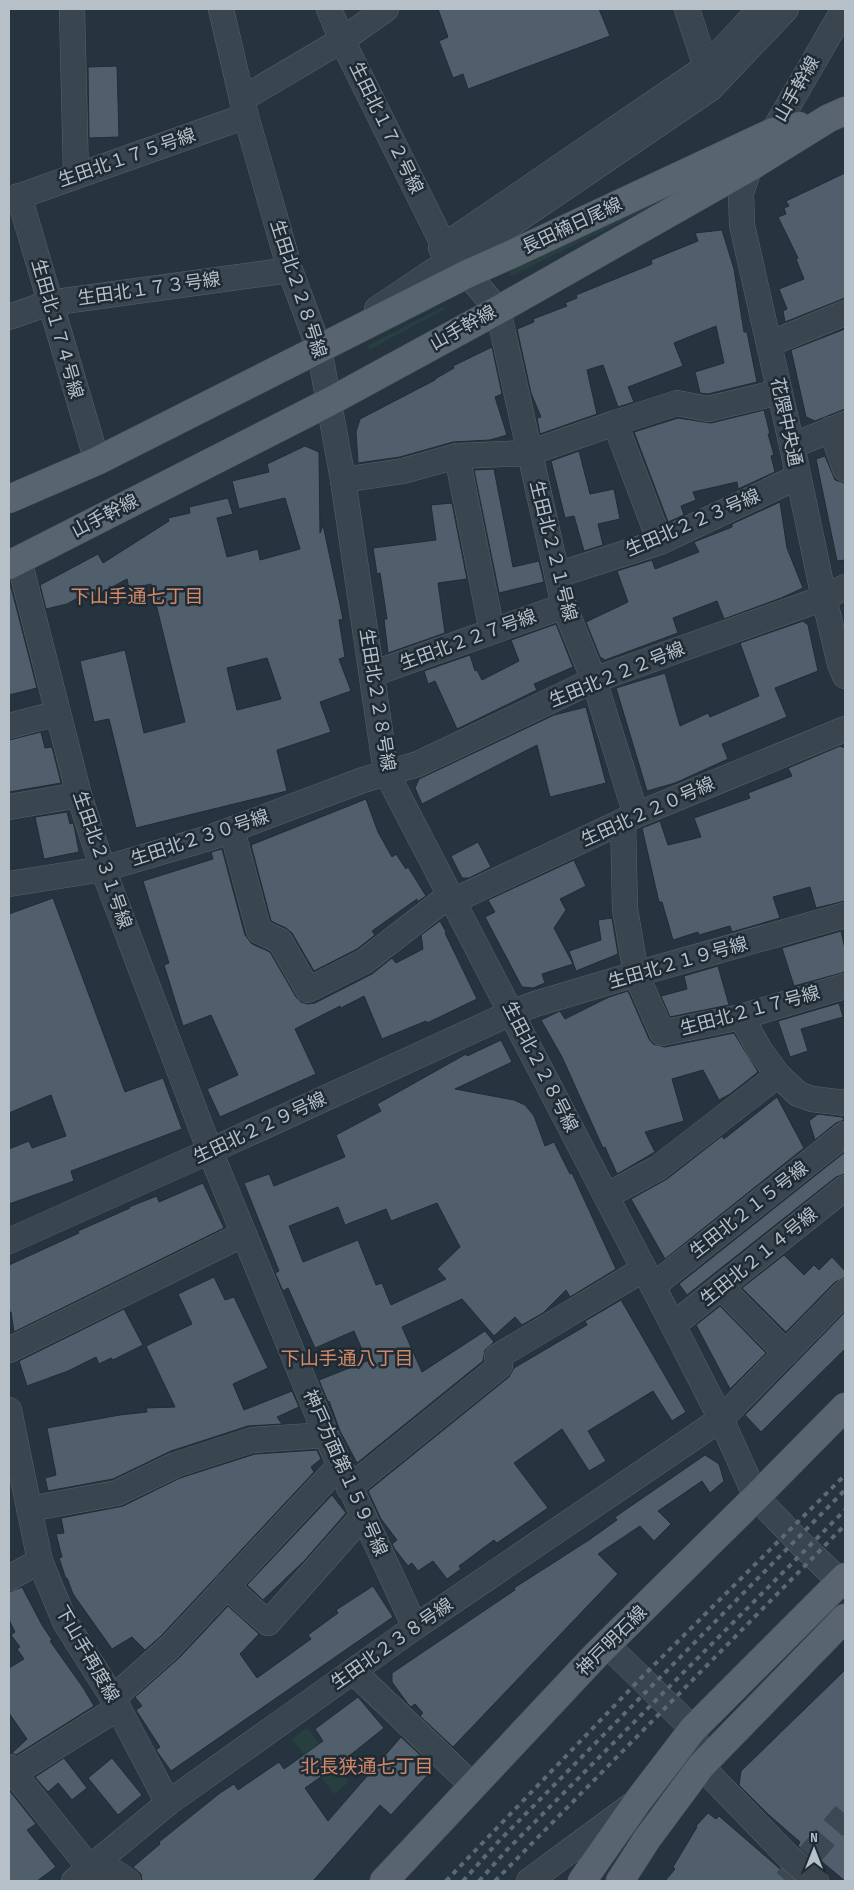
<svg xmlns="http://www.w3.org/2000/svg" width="854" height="1890" font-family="'Sofia Sans Condensed','Noto Sans JP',sans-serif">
  <rect width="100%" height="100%" fill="#25343f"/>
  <g fill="#27403f">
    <path d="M674,192L676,195L511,276L509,272Z"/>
    <path d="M443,307L445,309L369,350L367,346Z"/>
    <path d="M307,1728L349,1782L334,1794L292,1739Z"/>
  </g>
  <g fill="#515f6c" stroke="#202c36" fill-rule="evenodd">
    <path d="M438,9H599L610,36L468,89L463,74L453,78L439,41L448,37Z"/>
    <path d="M117,66L119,137L89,138L88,67Z"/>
    <path d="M845,173V298L785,322L783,311L787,309L779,289L804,279L796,259L798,258L778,217L786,214L784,208L789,206L786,201Z"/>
    <path d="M722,230L734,269L744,332H747L757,382L708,394L700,393L695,372L724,363L716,326L674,343L683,366L628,387L634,402L618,407L603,365L587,370L597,414L540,434L537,418L541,417L531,393L517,329L534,322L533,319L567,306L565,303L577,298L576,295L652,264L651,260L698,241L695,233Z"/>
    <path d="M845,329V409L815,421L806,417L791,350Z"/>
    <path d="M492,347L502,394L495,397L507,435L490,440L453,442L400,457L358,463L356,432L360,419L435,380V379L454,368L453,366Z"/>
    <path d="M764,410L770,434H768L774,455L771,456L775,472L738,489L737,482L693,492L696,500L681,506L684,515L668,522L634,432L678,418L711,423Z"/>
    <path d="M305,446L319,452L320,533L323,525L343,619L339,620L345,657L339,659L351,691L320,702L331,732L277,750L287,791L136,828L109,719L94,722L80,661L125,650L144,733L185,722L151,584L129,589L127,579L88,600L85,594L67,604L46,609L40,585L98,554L103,563L169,521L168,518L190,513L189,507L228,498L233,514L217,518L227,557L258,549L260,560L300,549L285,498L239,509L232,481L269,472L267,464ZM267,658L281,699L237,710L227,668Z"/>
    <path d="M579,451L590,494L614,489L620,519L598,524L603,545L584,551L574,516L565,518L551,461Z"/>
    <path d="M825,456L835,480L845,483V560L837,561L816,459Z"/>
    <path d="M494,469L513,567L539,561L544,582L499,593L474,470Z"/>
    <path d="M780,502L787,548L803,588L781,598L724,619L717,601L673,618L678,633L605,660L600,657L586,622L628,602L617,571L652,560L655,569L699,552L694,542L732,527V524Z"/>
    <path d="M452,503L467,579L438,583L445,633L388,653L384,619H387L380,573L377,574L373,548L436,540L431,505Z"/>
    <path d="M9,587H11L37,688L9,695Z"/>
    <path d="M803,621L808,625L818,671L775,688L787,717L722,744L728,759L675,783L647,791L616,688L665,673L680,726L708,713L710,717L759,696L740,643Z"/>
    <path d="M556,624L573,667L534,684L537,690L457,729L435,681L428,684L424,671L470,655L475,671L477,670L482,680L519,661L511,640Z"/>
    <path d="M586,707L606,783L550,797L537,745L422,804L415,788L419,779L554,715Z"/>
    <path d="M41,732L45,748L52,747L61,783L9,792V740Z"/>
    <path d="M840,746L845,748V901L816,908L810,887L773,897L780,918L732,932L730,926L699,935L698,932L673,940L662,902H659L642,828L660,821L668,845L701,837L694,818L750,798L748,793L792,776L788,768Z"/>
    <path d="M366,799L378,832L392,857L396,854L406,869L408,867L426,896L417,902V899L372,931L375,935L357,949L314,971L292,933L286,928L271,921L251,845Z"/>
    <path d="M67,812L70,824L73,823L74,826L79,852L44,859L35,817Z"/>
    <path d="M478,842L491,867L469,878H462L451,856Z"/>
    <path d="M222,849L245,935L252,944L270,952L296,997L301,1002L308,1004L315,1003L372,974L392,958L396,963L423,949L421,935L440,921L446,932L445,933L477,999L427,1023L426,1021L382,1039L364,996L341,1008L340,1006L295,1029L316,1074L220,1117L207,1089L238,1075L211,1015L183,1026L164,965L169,963L143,881L213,859L211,852Z"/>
    <path d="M574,860L586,886L560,899L566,910L554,928L573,964L542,974L545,983L533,988L522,987L485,917L495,912L488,900Z"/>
    <path d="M53,898L125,1092L163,1078L182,1129L71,1171L74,1181L9,1204V1149L29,1141L32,1148L66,1136L51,1095L9,1113V914Z"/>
    <path d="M612,918L618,954L576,971L569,951L601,940L598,920Z"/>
    <path d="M841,931L845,949V972L794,986L782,948Z"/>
    <path d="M718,966L729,1005L670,1017L661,996L687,989L684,976Z"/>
    <path d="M628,991L649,1039L653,1044L665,1047L734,1033L758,1072L730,1094L719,1100L703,1070L672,1079L684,1121L645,1132L655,1152L617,1174L605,1147L603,1148L562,1057L541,1020L560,1011L565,1019L609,997Z"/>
    <path d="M839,1003L843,1017L801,1029L808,1051L790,1057L778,1021Z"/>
    <path d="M501,1040L512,1062L455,1089L514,1100L525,1105L534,1116L545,1146L554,1142L570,1174L572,1173L616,1269L570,1297L566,1290L543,1313L522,1325L515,1317L494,1336L462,1299L402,1327L422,1372L485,1331L494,1342L485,1350L483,1361L357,1463L340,1431L329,1401L328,1402L319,1380L367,1361L354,1331L315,1348L288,1288L283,1291L275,1273L279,1271L244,1183L269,1174L274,1186L345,1157L336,1135L381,1111L377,1104L466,1054L467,1056ZM437,1203L460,1247L437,1269L446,1279L391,1305L382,1283L376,1285L358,1240L303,1262L289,1226L338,1207L345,1225L386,1209L391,1221Z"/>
    <path d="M777,1097L804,1148L665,1259L631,1199L667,1179L722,1136L724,1139Z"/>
    <path d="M818,1114L842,1117L844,1120L836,1123L815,1140L809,1121Z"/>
    <path d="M845,1152V1174L836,1177L687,1295L679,1284Z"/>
    <path d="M203,1183L224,1228L14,1332L11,1312H9V1265L79,1233L78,1231L130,1208L129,1207L157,1196L159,1202Z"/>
    <path d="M784,1255L804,1275L814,1265L819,1270L832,1257L845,1271V1278L835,1282L786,1332L742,1288Z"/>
    <path d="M214,1277L225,1300L234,1297L268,1368L233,1384L244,1410L292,1391L299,1407L277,1417L282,1424L248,1426L171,1451L113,1479L48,1491L45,1478L56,1475L47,1428L120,1415L147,1412L146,1408L175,1407L146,1346L192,1324L178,1294Z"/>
    <path d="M621,1300L686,1412L672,1421L653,1391L588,1431L606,1461L589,1471L562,1429L514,1463L548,1508L497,1543L494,1540L459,1566L461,1569L447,1579L433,1561L418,1571L412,1563L408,1566L394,1548L392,1544L397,1540L381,1519L368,1491L509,1377L514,1368L587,1325L585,1321Z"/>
    <path d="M720,1306L766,1353L730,1389L696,1325Z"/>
    <path d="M124,1309L143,1345L113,1360L111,1358L99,1364L96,1357L68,1371L27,1386L19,1361Z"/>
    <path d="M845,1312V1349L761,1432L745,1415Z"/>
    <path d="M317,1450L321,1459L311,1467L314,1472L160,1637L145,1650L132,1637L112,1649L73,1594L67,1578L66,1579L59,1558L62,1557L56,1534L64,1533L61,1518L123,1506L180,1478L255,1454Z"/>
    <path d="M705,1455L719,1464L724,1481L710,1493L702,1481L658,1511L671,1524L654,1541L640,1526L598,1554L618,1574L453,1747L420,1716L423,1713L415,1704L411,1707L408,1704L392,1682V1673L515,1590L514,1588L589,1540L617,1520L615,1517Z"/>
    <path d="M332,1495L346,1513L304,1561L263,1600L247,1585Z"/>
    <path d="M373,1586L393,1617L171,1771L156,1750L160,1747L136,1710L142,1706L135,1697L180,1657L228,1606L259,1634L240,1654L257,1678L311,1639L308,1635L338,1613L336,1610Z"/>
    <path d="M22,1587L42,1625L52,1640L50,1641L84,1689L94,1706L16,1755L12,1753L27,1739L9,1713V1668L24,1659L17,1649L20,1647L11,1635L15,1632L9,1620V1592Z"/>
    <path d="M845,1670V1881L821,1861L819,1864L798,1846L800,1842L769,1815L739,1785L741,1771Z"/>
    <path d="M358,1697L384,1728L338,1765L305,1788L328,1821L401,1737L434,1768L391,1815L380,1805L313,1881H142L141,1874L133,1867L160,1844L159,1842L220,1793L234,1784L238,1790L279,1762L284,1769L323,1741L315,1729Z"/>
    <path d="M64,1758L87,1788L72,1800L58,1783L48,1792L35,1777Z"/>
    <path d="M112,1758L142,1795L118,1815L88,1778Z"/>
    <path d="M9,1790L36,1824L27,1830L56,1867L37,1881H9Z"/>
    <path d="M708,1813L716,1819L719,1816L794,1881H665L675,1869L673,1867L697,1827L696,1826Z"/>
  </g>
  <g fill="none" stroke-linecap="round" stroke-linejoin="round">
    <g stroke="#3b4954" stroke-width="25" stroke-dasharray="25 12" stroke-linecap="butt">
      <path d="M809,1856L845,1814"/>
      <path d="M786,1881L792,1874"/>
    </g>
    <defs>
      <g id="minor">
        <path d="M72,9L76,175"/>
        <path d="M221,9L246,116L290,270L319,348L343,480L386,772L673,1325L721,1419L756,1497L802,1545L841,1582"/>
        <path d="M329,9L342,40L444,246L498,310L564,606L594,680L636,815"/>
        <path d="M687,9L706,67"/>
        <path d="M844,9L773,132L750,167L741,193L742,225L792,446L824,598L840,664L845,676"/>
        <path d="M242,99L342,40L386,9"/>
        <path d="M19,196L97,461"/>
        <path d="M9,200L246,116"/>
        <path d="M441,248L706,67L760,9"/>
        <path d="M377,309L453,258L510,225L710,89L786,9"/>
        <path d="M9,317L49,303L290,270"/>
        <path d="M769,344L845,313"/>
        <path d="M615,423L677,403L708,409L779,392"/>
        <path d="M831,429L845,469"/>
        <path d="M792,446L845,424"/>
        <path d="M457,456L492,631"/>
        <path d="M343,480L403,471L457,456L529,453L615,423L660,542"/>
        <path d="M19,560L79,795L103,869L210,1151L326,1435L415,1627"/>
        <path d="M557,575L660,542L798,477"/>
        <path d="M372,674L564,606"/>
        <path d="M9,726L58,713"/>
        <path d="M9,807L79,795"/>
        <path d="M623,821L625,909L636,974L662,1033L741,1017L845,986"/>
        <path d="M232,830L259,931L280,941L308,990L365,961L450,895"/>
        <path d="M9,884L103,869L212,837L363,780L418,764L594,680L824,598L845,587"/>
        <path d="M453,901L636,815L845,729"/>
        <path d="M741,1017L761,1052L778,1075L798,1094L812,1099L845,1103"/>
        <path d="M606,1196L658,1168L778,1075"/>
        <path d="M9,1241L210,1151L511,1013L535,1004L636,974L845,915"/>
        <path d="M653,1286L845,1134"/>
        <path d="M721,1287L786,1353"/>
        <path d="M673,1325L845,1188"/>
        <path d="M9,1350L244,1234"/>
        <path d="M9,1410L40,1561L65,1622L113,1698L168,1803"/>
        <path d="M349,1488L500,1366L497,1357L644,1269"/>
        <path d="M29,1509L117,1493L175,1465L252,1440L326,1435"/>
        <path d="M9,1578L40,1561"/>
        <path d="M226,1586L268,1623L362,1517"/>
        <path d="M607,1645L693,1729L701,1766L788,1856L816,1881"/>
        <path d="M353,1671L473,1786"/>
        <path d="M113,1698L170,1647L339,1466"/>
        <path d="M9,1767L89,1867L113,1871L128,1881"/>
        <path d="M14,1773L118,1708"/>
        <path d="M74,1881L168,1803L415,1627L721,1419L845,1292"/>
        <path d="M529,1881L632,1805"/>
      </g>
      <g id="major">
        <path d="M9,499L97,461L467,274L512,254L773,132L799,126"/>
        <path d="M9,565L329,402L498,310L750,167L829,118L845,111"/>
        <path d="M384,1881L596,1655L756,1497L845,1407"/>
        <path d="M582,1881L638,1801L693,1729L845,1577"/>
        <path d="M620,1881L647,1839L701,1766L845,1618"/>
      </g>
    </defs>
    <use href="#minor" stroke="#57636c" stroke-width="26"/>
    <use href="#major" stroke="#46515b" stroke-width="29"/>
    <use href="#minor" stroke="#39454f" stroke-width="25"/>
    <use href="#major" stroke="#58646f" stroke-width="28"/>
    <g stroke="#5c6a76" stroke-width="4" stroke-dasharray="5 5" stroke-linecap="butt">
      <path d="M446,1881L641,1678L845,1475"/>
      <path d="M463,1881L497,1843L845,1490"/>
      <path d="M479,1881L506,1851L845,1510"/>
      <path d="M495,1881L845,1525"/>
    </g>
  </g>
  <g text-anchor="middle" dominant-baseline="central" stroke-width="5" stroke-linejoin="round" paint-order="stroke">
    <g font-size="18" fill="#b6c0c9" stroke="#1e2a34">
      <text transform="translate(797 89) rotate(-60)">山手幹線</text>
      <text transform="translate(386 128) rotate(64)">生田北１７２号線</text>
      <text transform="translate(127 158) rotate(-19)">生田北１７５号線</text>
      <text transform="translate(572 226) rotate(-25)">長田楠日尾線</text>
      <text transform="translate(149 289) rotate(-8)">生田北１７３号線</text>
      <text transform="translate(298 289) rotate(72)">生田北２２８号線</text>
      <text transform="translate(463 328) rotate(-29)">山手幹線</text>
      <text transform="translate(57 329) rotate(74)">生田北１７４号線</text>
      <text transform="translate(786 422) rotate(78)">花隈中央通</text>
      <text transform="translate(105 516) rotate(-27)">山手幹線</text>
      <text transform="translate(693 523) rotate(-23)">生田北２２３号線</text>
      <text transform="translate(553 551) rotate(76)">生田北２２１号線</text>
      <text transform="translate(468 640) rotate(-20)">生田北２２７号線</text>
      <text transform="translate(617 675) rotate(-22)">生田北２２２号線</text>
      <text transform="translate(377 700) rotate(81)">生田北２２８号線</text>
      <text transform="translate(648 812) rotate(-24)">生田北２２０号線</text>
      <text transform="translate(200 838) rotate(-18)">生田北２３０号線</text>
      <text transform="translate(102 860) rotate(71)">生田北２３１号線</text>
      <text transform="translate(678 963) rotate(-16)">生田北２１９号線</text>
      <text transform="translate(750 1011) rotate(-15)">生田北２１７号線</text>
      <text transform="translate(540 1067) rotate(63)">生田北２２８号線</text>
      <text transform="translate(260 1128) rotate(-25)">生田北２２９号線</text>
      <text transform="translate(749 1210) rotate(-38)">生田北２１５号線</text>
      <text transform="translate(759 1257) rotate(-39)">生田北２１４号線</text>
      <text transform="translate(345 1473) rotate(66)">神戸方面第１５９号線</text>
      <text transform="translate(612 1641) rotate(-45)">神戸明石線</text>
      <text transform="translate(392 1644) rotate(-35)">生田北２３８号線</text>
      <text transform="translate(87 1654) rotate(60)">下山手再度線</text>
    </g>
    <g font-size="19" fill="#d38867" stroke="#1e2a34">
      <text x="137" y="597">下山手通七丁目</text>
      <text x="347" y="1359">下山手通八丁目</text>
      <text x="367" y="1767">北長狭通七丁目</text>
    </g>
  </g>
  <rect width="854" height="1890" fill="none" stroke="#b6c0c9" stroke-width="20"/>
  <g transform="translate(814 1850)" stroke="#1e2a34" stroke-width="4" paint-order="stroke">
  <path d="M0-4L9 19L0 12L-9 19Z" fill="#b6c0c9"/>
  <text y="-8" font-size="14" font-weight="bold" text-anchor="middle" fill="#b6c0c9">N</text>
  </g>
</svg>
